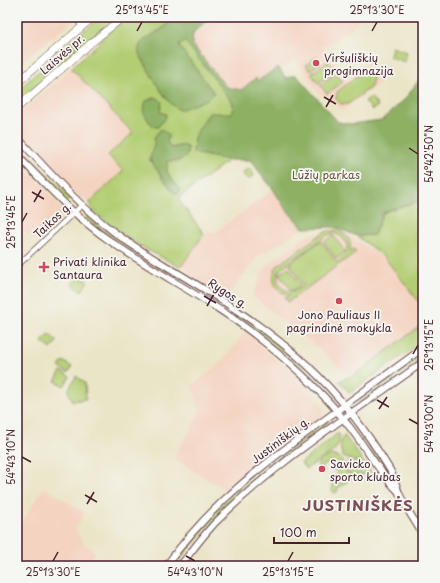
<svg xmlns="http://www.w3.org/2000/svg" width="440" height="583" font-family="'Playpen Sans',sans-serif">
  <rect width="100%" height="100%" fill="#f6f6f2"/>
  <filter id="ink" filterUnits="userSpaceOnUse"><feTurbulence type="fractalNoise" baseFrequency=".025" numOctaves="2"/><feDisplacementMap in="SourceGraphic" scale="8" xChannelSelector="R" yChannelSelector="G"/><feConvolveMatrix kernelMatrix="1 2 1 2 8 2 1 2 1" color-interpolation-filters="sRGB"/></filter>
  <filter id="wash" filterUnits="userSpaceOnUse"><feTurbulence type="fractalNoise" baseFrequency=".012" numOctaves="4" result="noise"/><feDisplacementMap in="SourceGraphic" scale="16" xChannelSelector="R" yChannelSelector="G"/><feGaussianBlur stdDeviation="0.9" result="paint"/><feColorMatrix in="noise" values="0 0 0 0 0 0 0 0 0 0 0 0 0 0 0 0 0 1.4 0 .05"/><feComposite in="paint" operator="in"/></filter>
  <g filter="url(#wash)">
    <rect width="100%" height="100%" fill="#ebe5c7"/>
    <g fill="#f4d3c0">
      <path d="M17,17H73L75,19L36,51L17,64Z"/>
      <path d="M216,17H361L356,24L329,45H321L348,81L367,66L380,83L342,111L331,97L321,96L295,59L280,70L278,67L275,69L258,81L255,79L241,90L226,87L192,44L193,36Z"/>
      <path d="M71,68L133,133L123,171L90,202L85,198L80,199L56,175L35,147L17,127V116Z"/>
      <path d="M17,160L39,182L63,210V216L60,219L36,241L17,224Z"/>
      <path d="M273,189L285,208L303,228L258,257L225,298L190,276L188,269L182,265L204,234L206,233L216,232Z"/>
      <path d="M337,229L384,257L423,307V324L419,328L354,375L344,371L317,347L252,296L265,267L308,235Z"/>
      <path d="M246,331L253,337L259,344L289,370L313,393L321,402L324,410L322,416L319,418L303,427L254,464L251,471L227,491L175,459L176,452L191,429L200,410L192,387L223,360Z"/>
      <path d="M44,487L85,513L75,529L83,543L92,549L95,554L87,566H17V530Z"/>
    </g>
    <g fill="#b2cd72" stroke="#7e764e" fill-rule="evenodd">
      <path d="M101,17H118L97,33L17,104V91L75,38Z"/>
      <path d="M128,17H173L162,29L156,32L139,53L159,88L173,106L179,46L185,40L233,103L232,113L193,153L229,160L181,196L179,200L204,234L182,265L178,266L133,242L116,230L92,210L90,202L123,171L108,155L133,133L71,68L99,43L101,39ZM167,142L171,148L183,145L167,161V172L180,190L162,179L159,172L150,160L151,155L155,146Z"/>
      <path d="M392,47L407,52L405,62L390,57Z"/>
      <path d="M316,57L320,63L310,71L306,65Z"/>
      <path d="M328,61L335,71L318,83L311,74Z"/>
      <path d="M362,72C368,71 371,73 373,79L371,87L348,104H341L336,99L337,92Z"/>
      <path d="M336,73L343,82L327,94L320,85Z"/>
      <path d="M371,97L378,106L372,110L365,101Z"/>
      <path d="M17,144L71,198L66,202L17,149Z"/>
      <path d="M249,168L254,175L248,180L242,173Z"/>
      <path d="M423,200V307L384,257L357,236L374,235L383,213L389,210Z"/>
      <path d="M87,217L108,233L184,281L159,268L131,251L85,219Z"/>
      <path d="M338,230C347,234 352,241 350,251L354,249L356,252L288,302L285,298L290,295C274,293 269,277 278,265L324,232L329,231ZM333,233L341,236L347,244C347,253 344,257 336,262L321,241L289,264L304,285L297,290L292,291L301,284L288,267L279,274L292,291C278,291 274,278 281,268L326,236Z"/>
      <path d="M333,235L345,252L336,259L324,242Z"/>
      <path d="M78,275L88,281L82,291L72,285Z"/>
      <path d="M228,308C267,334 303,363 334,398V399L312,376L297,364L254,329L227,311Z"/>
      <path d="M423,324V343L393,362L350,393L339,381L354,375Z"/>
      <path d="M49,334L57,341L51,349L42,342Z"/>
      <path d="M423,353V358L360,403L358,402Z"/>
      <path d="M63,361L72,367L68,373L59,367Z"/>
      <path d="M61,371L70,377L64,386L55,381Z"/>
      <path d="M76,376L85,383L86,399L73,401L68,391Z"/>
      <path d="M327,421L329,423L282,458L213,521L190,547L176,566H169C184,547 199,527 216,510C251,477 289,449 327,421Z"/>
      <path d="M353,424H355L395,483V487Z"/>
      <path d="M338,433L340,436C339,439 339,443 338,446C335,452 313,464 306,469L301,463Z"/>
      <path d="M344,436H345L363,461H354L343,457C340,451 339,441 344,436Z"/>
      <path d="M331,455L339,457L343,461L335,467L336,469L333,471L328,463L319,468L317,465C319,461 326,457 331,455Z"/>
      <path d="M347,462L356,463H365L372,474L358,475L351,479Z"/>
      <path d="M345,463L348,475V481L338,488L337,492L334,493L332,491L333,487L330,482L332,478L337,475V468Z"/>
    </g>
    <g fill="#8db064" stroke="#6c6848">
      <path d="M173,17H211L193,33L192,44L226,87L241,90L256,78L258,81L278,67L286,78L296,75L338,122L351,124L382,120L406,98L423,74V200L389,210L383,213L374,235L357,236L337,228L331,227L303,228L285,208L273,189L250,160H229L193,153L194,137L209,113H232L233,103L185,41L179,46L214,93L208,99L180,110C165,104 147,67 139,53C136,40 154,35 162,29C166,26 169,21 173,17Z"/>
      <path d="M153,98H158L162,102L160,112L166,114V117L158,127H154L149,122L143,111L146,101Z"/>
      <path d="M161,129L169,135L167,142L171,148L183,145L188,148L187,155L179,161H167V172L180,190L178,195L172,191L150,160C151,151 155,148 154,137Z"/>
    </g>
  </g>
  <g filter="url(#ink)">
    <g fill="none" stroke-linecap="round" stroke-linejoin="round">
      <defs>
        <g id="street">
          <path d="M75,17L82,26"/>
          <path d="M17,266L82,205"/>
        </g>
        <g id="secondary">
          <path d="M17,137C48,171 78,205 114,232C135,248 158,261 181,275C224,301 268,329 306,364C339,395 367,431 390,470C394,477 396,485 399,493C405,507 415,521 423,535"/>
          <path d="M17,155C47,186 74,216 110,241C160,276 217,303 264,342C294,366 325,394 348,425C365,446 378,471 397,490"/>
          <path d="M166,566C209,505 267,461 327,418C359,395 391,371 423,348"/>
          <path d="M180,566C191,552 202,537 214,524C276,461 352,414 423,362"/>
        </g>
        <g id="primary">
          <path d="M17,83L93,17"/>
          <path d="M17,108L91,43L123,17"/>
        </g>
      </defs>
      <use href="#street" stroke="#623d42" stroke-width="6"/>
      <use href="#secondary" stroke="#623d42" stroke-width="8"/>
      <use href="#primary" stroke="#623d42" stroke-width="8"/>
      <use href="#street" stroke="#fff" stroke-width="4.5"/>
      <use href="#secondary" stroke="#fff" stroke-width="6"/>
      <use href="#primary" stroke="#fff" stroke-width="7"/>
    </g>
  </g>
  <path fill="none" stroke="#4a1f2b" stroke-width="1.5" d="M137,31L142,22M372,31L377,22M324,97L336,104M326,107L333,95M409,148L418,154M32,192L44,199M34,202L41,190M22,222L27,213M204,296L216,303M207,306L214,294M413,354L418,345M377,400L389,407M379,409L387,397M409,419L418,424M22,457L31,462M85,495L97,502M87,504L94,492M186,556L195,561M53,561L58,552M288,561L293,552"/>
  <g fill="#d1495b" stroke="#f6f6f2" stroke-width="1.5">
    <circle cx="316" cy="63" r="4"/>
    <path d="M42 261h4v4h4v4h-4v4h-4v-4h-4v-4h4z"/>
    <circle cx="339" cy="301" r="4"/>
    <circle cx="322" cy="469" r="4"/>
  </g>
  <g text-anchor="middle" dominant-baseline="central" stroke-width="3.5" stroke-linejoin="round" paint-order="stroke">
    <g font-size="11" fill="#4a1f2b" stroke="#f6f6f2">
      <text transform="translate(62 54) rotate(-41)">Laisvės pr.</text>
      <text transform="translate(52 220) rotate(-43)">Taikos g.</text>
      <text transform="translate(228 293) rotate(33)">Rygos g.</text>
      <text transform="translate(280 440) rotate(-37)">Justiniškių g.</text>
    </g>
    <g font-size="11" fill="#4a1f2b" stroke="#f6f6f2" text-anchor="start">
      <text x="324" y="57">Viršuliškių<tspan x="324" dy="13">progimnazija</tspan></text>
      <text x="53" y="261">Privati klinika<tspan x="53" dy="13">Santaura</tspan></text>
      <text x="339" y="314" text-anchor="middle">Jono Pauliaus II<tspan x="339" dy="13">pagrindinė mokykla</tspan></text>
      <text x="330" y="463">Savicko<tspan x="330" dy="13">sporto klubas</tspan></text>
    </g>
    <g font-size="11" fill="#695340" stroke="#f6f6f2">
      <text x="326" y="174">Lūžių parkas</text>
    </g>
    <g font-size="15" font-weight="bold" letter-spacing="1" fill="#7e5056" stroke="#f6f6f2">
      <text x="358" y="504">JUSTINIŠKĖS</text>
    </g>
  </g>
  <rect width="440" height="583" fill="none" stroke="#f6f6f2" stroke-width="44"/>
  <path d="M274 537v6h75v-6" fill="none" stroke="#4a1f2b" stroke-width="2"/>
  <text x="280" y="537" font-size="12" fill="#4a1f2b" stroke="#f6f6f2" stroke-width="3" paint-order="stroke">100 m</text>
  <rect x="22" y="22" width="396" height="539" fill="none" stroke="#4a1f2b" stroke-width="1.5"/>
  <g font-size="10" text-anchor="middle" fill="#4a1f2b">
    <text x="142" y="14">25°13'45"E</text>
    <text x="377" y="14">25°13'30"E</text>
    <text transform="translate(429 154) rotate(-90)" y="4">54°42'50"N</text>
    <text transform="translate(11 222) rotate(-90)" y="4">25°13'45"E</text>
    <text transform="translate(429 345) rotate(-90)" y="4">25°13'15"E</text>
    <text transform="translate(429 424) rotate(-90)" y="4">54°43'00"N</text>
    <text transform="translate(11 457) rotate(-90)" y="4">54°43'10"N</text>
    <text x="53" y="576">25°13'30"E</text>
    <text x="195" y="576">54°43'10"N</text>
    <text x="288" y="576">25°13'15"E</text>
  </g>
</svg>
